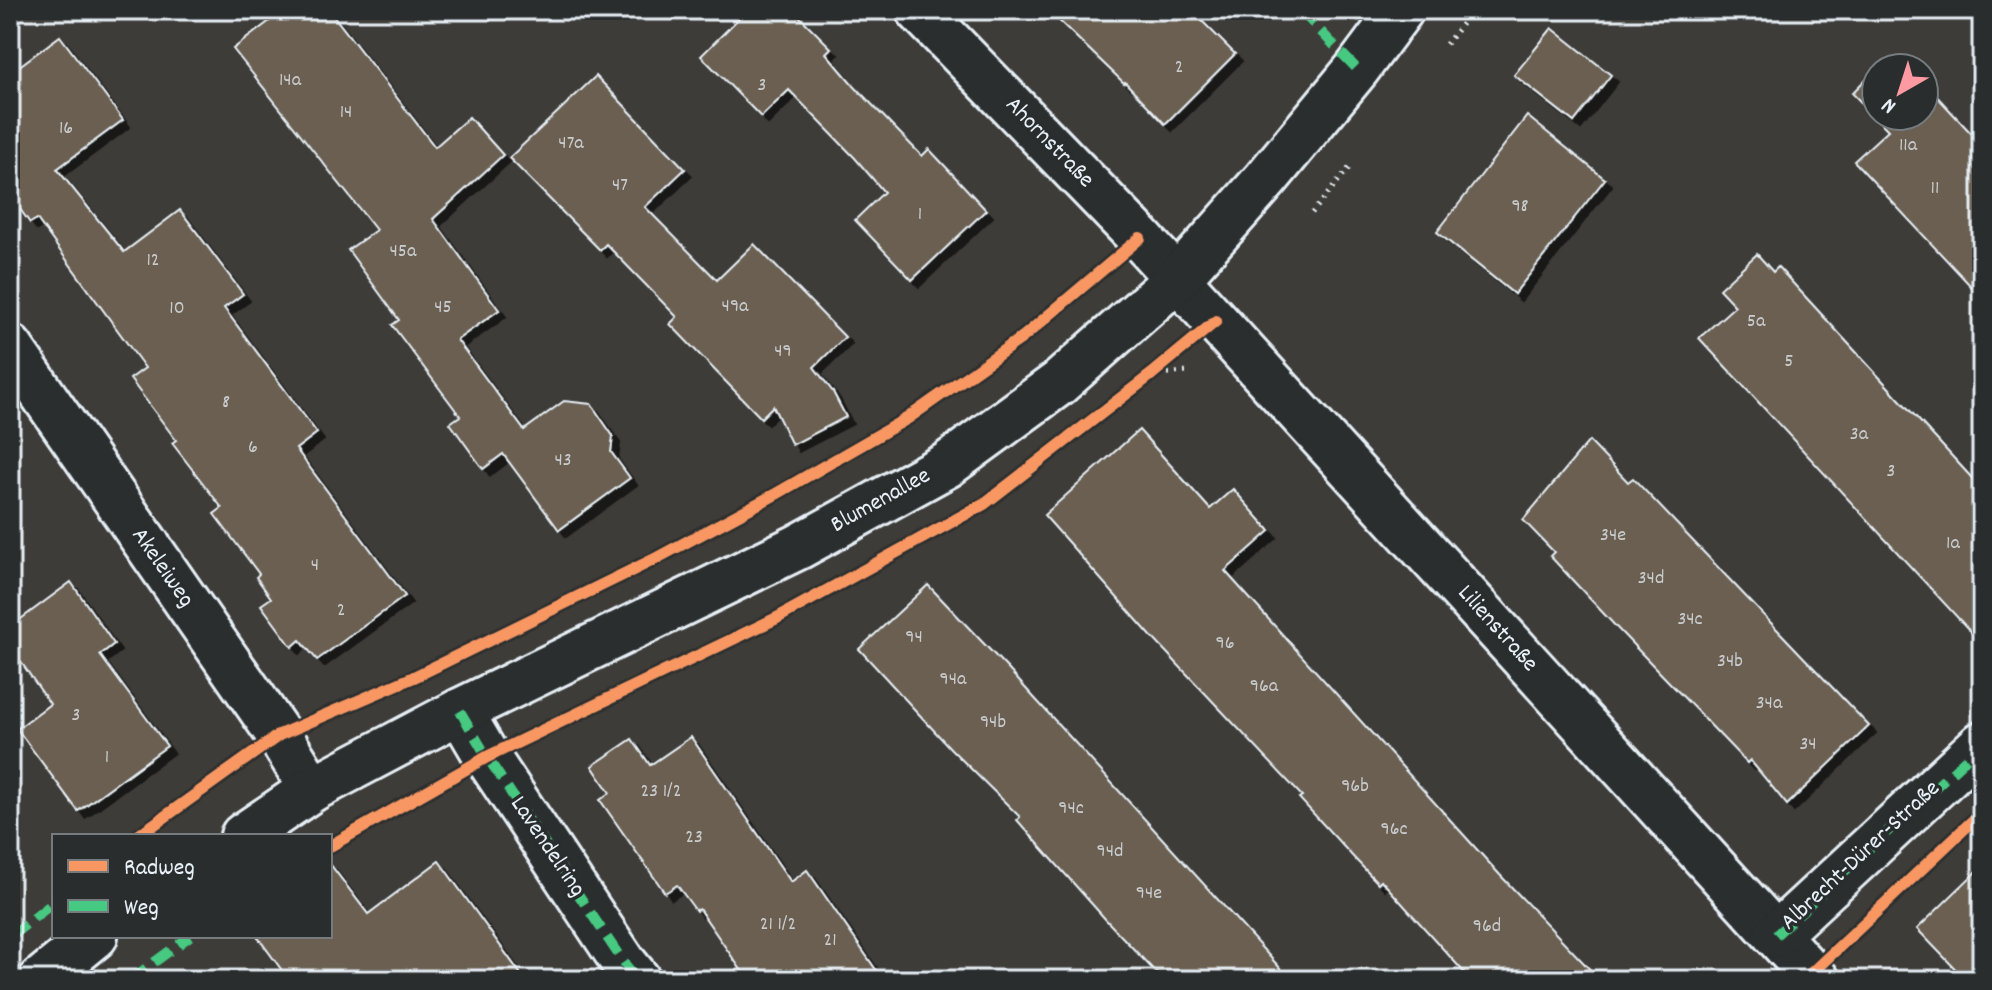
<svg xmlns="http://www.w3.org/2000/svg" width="1992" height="990" font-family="Dekko,sans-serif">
  <defs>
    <filter id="shadow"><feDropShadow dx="7" dy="7" stdDeviation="0" flood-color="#0009"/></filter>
  </defs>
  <rect width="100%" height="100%" fill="#3e3c38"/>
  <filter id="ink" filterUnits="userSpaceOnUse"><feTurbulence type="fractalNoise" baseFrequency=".0125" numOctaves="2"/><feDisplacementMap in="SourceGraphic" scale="16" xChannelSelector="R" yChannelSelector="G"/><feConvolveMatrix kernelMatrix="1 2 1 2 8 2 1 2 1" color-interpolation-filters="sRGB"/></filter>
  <g filter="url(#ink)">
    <g fill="#6b5f51" stroke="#e8f1f8" stroke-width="2" filter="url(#shadow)">
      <path d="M284,10H329L435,147L469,117L503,155L433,219L499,310L457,340L524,430L564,401L591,404L613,436L611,452L630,478L559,530L503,454L483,469L450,423L460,416L392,325L399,320L348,250L376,230L233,49Z"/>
      <path d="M747,10H793L831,48L826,53L855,87L922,156L929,149L986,210L912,280L855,220L884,192L855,158L789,90L761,117L701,56Z"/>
      <path d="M1048,10H1191L1235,54L1165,124L1125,82L1124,83Z"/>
      <path d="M1552,28L1611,75L1574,122L1514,75Z"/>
      <path d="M60,36L123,120L57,169L124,252L180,210L243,294L224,308L317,433L296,449L405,596L317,660L300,640L292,647L261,605L271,598L256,577L259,574L214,514L222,508L172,443L176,440L130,379L145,368L37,219L30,223L14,201L10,204V73Z"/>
      <path d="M1876,69V116H1924V95L1930,89L1982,145V298L1854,161L1888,130L1852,93Z"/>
      <path d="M596,76L685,169L645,207L717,280L754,244L845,337L814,367L833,392L846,417L792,445L773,406L761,418L670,324L677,317L606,244L600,250L509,158Z"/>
      <path d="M1527,116L1605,179L1514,294L1437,232Z"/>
      <path d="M1757,254L1773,272L1778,267L1982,489V644L1699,338L1735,306L1719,289Z"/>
      <path d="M1139,430L1210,509L1233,489L1270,531L1225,571L1500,875L1600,980H1471L1381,880L1378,883L1355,859L1299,798L1302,796L1151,636L1044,515Z"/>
      <path d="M1589,441L1628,482L1633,478L1869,726L1787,805L1750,760L1747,763L1619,630L1550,556L1554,552L1523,520Z"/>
      <path d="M71,582L114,644L100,655L167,746L78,811L17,729L50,704L10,646V627Z"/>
      <path d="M928,585L1008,669L1291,980H1163L1107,921L1017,820L1020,817L951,749L859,649Z"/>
      <path d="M691,737L791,882L807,870L883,980H748L699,909L696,911L677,885L665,893L600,800L610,793L592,766L632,739L650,765Z"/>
      <path d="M439,861L525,980H289L257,936H330V864L368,914Z"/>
      <path d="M1982,866V980H1966L1917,929Z"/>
    </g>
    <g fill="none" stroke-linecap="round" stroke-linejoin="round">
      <defs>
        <g id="street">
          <path d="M919,10L1140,238L1817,980"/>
          <path d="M10,347L279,735L312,789"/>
          <path d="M460,711L487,757L624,963L638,980"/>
          <path d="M1776,935L1982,744"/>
        </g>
        <g id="secondary">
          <path d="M243,836L312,789L460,711L798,547L947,465L1059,383L1178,278L1266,179L1357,69L1401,10"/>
          <path d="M41,980L95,936"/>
        </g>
      </defs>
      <use href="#street" stroke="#e8f1f8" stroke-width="50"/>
      <use href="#secondary" stroke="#e8f1f8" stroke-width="50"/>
      <g stroke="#e8f1f8" stroke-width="5" stroke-dasharray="2 6" stroke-linecap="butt">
        <path d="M1446,44L1473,10"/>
        <path d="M1312,213L1349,168"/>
        <path d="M1152,374L1191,372"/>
      </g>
      <use href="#street" stroke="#2a2d2e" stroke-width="44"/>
      <use href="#secondary" stroke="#2a2d2e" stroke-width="44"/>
      <g stroke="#46c982" stroke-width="10" stroke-dasharray="20 10" stroke-linecap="butt">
        <path d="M1300,10L1357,69"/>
        <path d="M460,711L487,757L624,963L638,980"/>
        <path d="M1776,935L1982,744"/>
        <path d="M10,937L54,902"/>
        <path d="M130,980L190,936"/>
      </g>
      <defs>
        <g id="cycleway">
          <path d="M138,836L279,735L414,677L653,560L776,494L908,418L1023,337L1140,238"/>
          <path d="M330,846L487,757L777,618L984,504L1152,374L1216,321"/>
          <path d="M1804,980L1982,812"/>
        </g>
      </defs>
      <use href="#cycleway" stroke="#2a2d2e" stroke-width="17"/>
      <use href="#cycleway" stroke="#f99763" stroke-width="12"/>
    </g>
  </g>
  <g text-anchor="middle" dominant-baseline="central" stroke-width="7" stroke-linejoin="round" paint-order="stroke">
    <g font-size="20" fill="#c9ccce">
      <text x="1179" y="68">2</text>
      <text x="290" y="81">14a</text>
      <text x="762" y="86">3</text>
      <text x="346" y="113">14</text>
      <text x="66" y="129">16</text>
      <text x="571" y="144">47a</text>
      <text x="1908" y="146">11a</text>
      <text x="620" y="186">47</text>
      <text x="1935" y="189">11</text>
      <text x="1520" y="207">98</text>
      <text x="920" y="215">1</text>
      <text x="403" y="252">45a</text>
      <text x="153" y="261">12</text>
      <text x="735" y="307">49a</text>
      <text x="443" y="308">45</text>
      <text x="177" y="309">10</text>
      <text x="1756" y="322">5a</text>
      <text x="783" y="352">49</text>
      <text x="1789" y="362">5</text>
      <text x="226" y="403">8</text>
      <text x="1859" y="435">3a</text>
      <text x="253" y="448">6</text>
      <text x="563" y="461">43</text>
      <text x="1891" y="472">3</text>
      <text x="1613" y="536">34e</text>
      <text x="1953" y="544">1a</text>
      <text x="315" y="566">4</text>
      <text x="1651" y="579">34d</text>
      <text x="341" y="611">2</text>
      <text x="1690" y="620">34c</text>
      <text x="914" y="638">94</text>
      <text x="1225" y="644">96</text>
      <text x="1730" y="662">34b</text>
      <text x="953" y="680">94a</text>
      <text x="1264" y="687">96a</text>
      <text x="1769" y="704">34a</text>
      <text x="76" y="716">3</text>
      <text x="993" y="723">94b</text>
      <text x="1808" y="745">34</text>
      <text x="107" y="758">1</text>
      <text x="1355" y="787">96b</text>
      <text x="661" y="792">23 1/2</text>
      <text x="1071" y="809">94c</text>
      <text x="1394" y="830">96c</text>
      <text x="694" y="838">23</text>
      <text x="1110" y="852">94d</text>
      <text x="1149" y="894">94e</text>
      <text x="778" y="925">21 1/2</text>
      <text x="1487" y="927">96d</text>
      <text x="830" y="941">21</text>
    </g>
    <g font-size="24" fill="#e8f1f8" stroke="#2a2d2e">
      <text transform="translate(1049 143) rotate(46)">Ahornstraße</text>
      <text transform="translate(881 501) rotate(-29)">Blumenallee</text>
      <text transform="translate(162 568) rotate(55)">Akeleiweg</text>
      <text transform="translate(1497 629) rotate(48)">Lilienstraße</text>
      <text transform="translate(547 847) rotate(56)">Lavendelring</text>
      <text transform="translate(1861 856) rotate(-43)">Albrecht-Dürer-Straße</text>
    </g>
  </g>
  <rect width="1992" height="990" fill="none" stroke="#2a2d2e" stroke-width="40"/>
  <rect x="20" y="20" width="1952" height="950" fill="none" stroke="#e8f1f8" stroke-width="3" filter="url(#ink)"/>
  <rect x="52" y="834" width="280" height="104" fill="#2a2d2e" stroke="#767b7f" stroke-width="2"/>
  <rect x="68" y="860" width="40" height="12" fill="#f99763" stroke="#767b7f" stroke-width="2"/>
  <text x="124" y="874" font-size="24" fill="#e8f1f8">Radweg</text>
  <rect x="68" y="900" width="40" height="12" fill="#46c982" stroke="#767b7f" stroke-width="2"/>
  <text x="124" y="914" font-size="24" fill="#e8f1f8">Weg</text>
  <g transform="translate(1900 92) rotate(219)"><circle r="38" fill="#2a2d2e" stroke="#767b7f" stroke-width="2"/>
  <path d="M0-6L14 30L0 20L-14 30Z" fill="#ff9aa2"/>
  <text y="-12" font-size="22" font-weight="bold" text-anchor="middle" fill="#e8f1f8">N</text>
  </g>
</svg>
